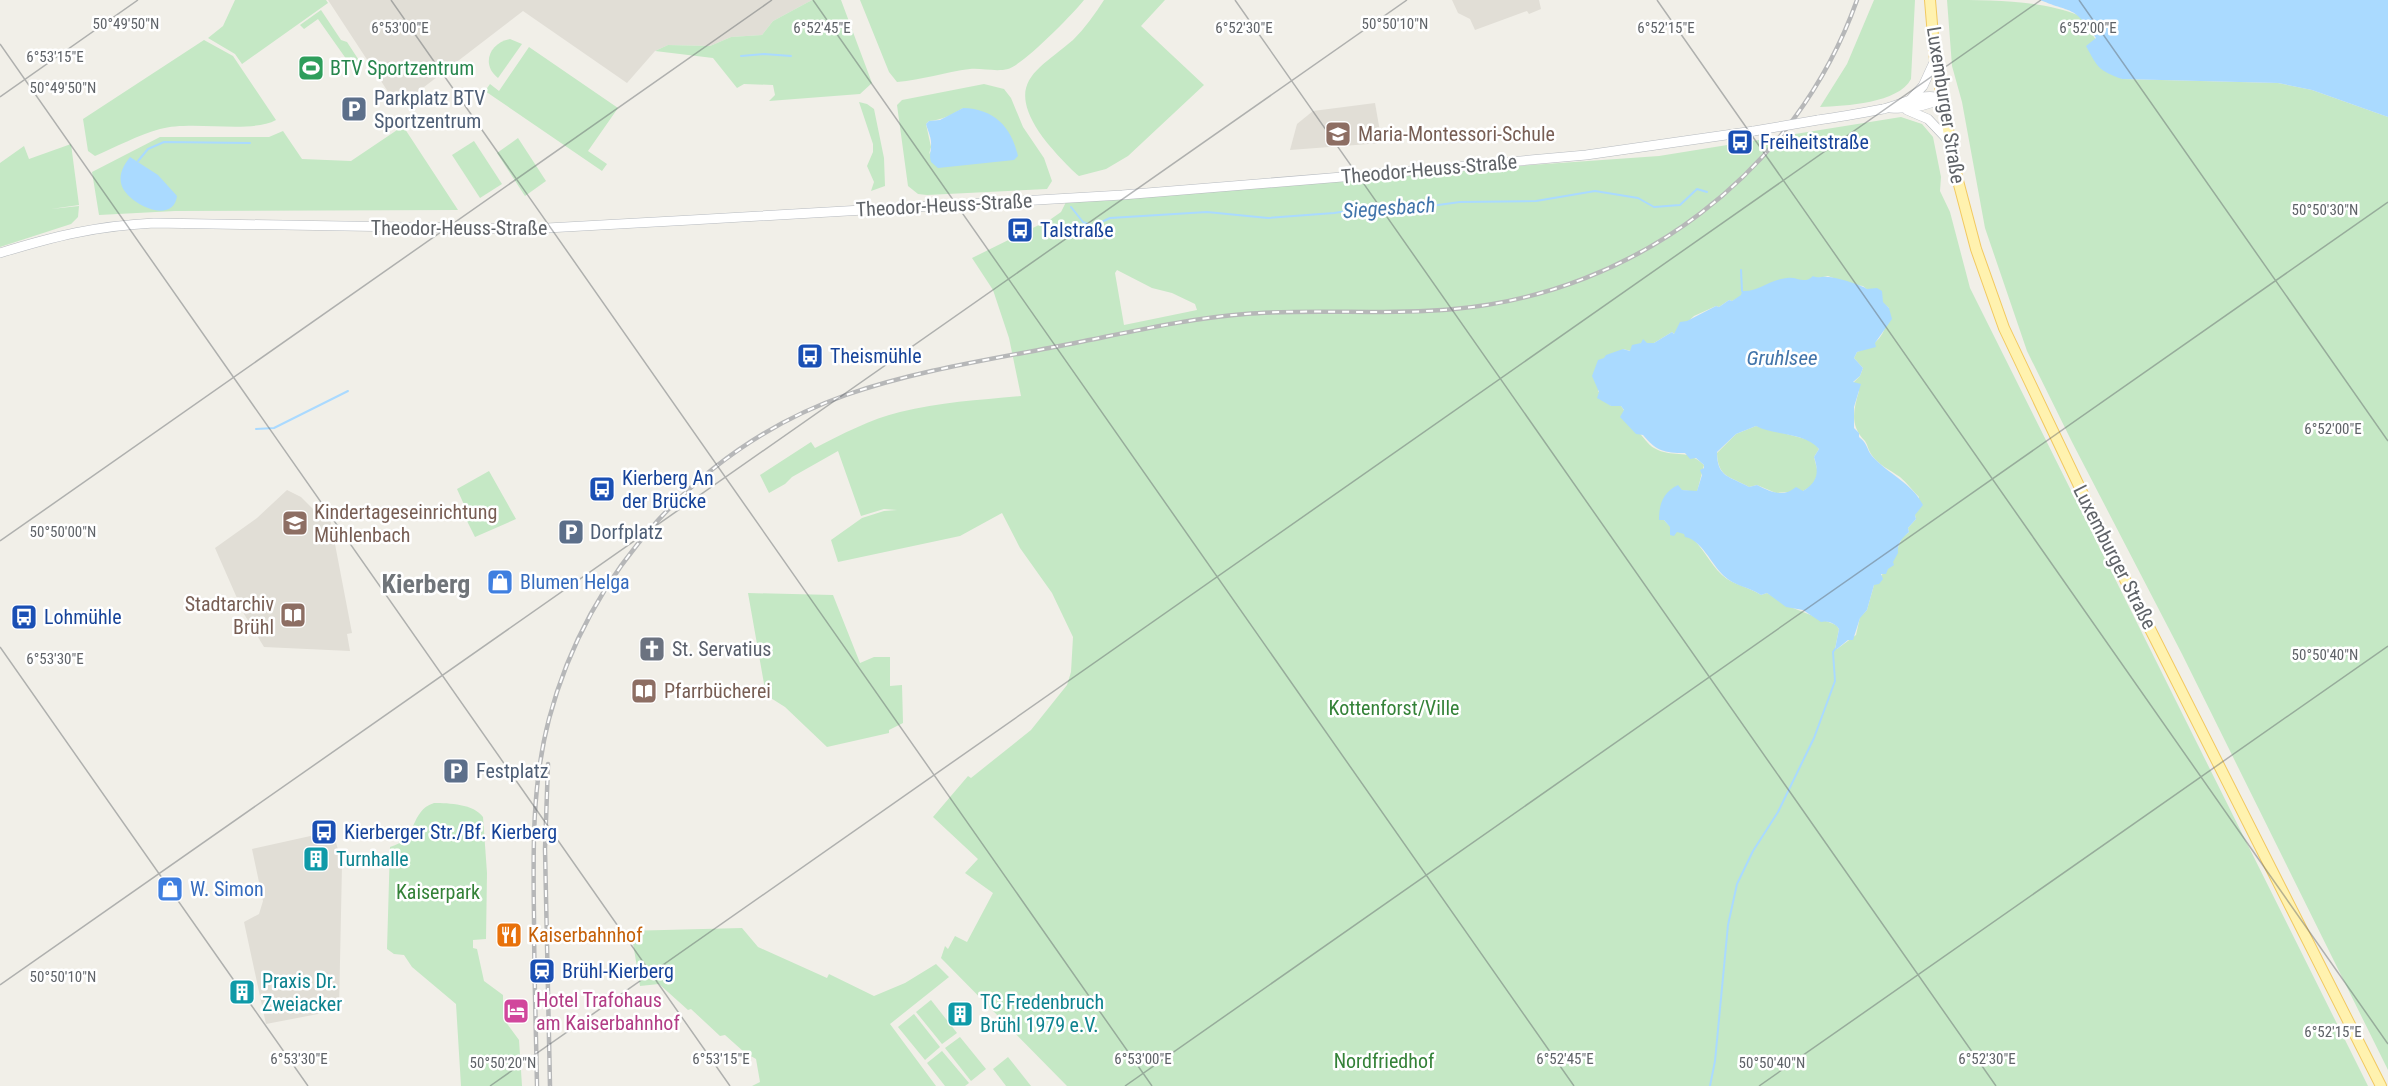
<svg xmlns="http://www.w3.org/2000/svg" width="2388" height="1086" font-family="'Roboto Condensed',sans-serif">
  <rect width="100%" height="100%" fill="#f1efe8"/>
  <g fill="#e1ded6">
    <path d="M328,0H812L773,21L762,35L731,37L710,46L668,45L655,51L627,83L523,11L398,107Z"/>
    <path d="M1452,0H1539L1541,9L1529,14L1527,11L1475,30L1470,19L1458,13Z"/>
    <path d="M1375,103L1382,143L1290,150L1297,124L1313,111Z"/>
    <path d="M287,490L301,497L318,514L330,518L352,633L347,634L350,651L264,647L244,614L215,548L257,518Z"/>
    <path d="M333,831L342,865L339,1010L266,1024L244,922L259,914L263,901L252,849Z"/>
  </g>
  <g fill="#c5e8c5" fill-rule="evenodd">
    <path d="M235,0H326L328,3L242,64L235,54L208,38L223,26Z"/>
    <path d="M812,0H841L872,83L860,94L769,101L775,95L773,85L744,84L737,88L713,58L655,51L668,45L710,46L731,37L762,35L773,21Z"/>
    <path d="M860,0H1084C1072,15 1024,64 1008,69C996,72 982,68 970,69C945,72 922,80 897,82L889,72Z"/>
    <path d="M1104,0H1165L1141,26L1204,85L1128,156L1106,169L1079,176C1068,167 1047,144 1039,132C1006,81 1038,70 1073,40C1085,28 1095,14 1104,0Z"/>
    <path d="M1874,0H1915L1911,79C1899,103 1845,106 1820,107L1847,64Z"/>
    <path d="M1947,0C1991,0 2042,0 2080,16L2122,79L2278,83L2312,90L2388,117V1070L2182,654L2072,442L2027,351L1985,228L1962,102L1952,66Z"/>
    <path d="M321,10L341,40L347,42L362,65L354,70L318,19L304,29L300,25Z"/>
    <path d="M510,39L522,44L498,78C481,65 489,43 510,39Z"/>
    <path d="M204,40L233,56L276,120C251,134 192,120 160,129C138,135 116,147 95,156L88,151L83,119Z"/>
    <path d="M529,47L618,108L588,151L607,164L602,171L485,91L490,84L499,91Z"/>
    <path d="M984,84L1004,89L1011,98L1023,127L1044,158L1052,181L1047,189L927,195L918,194L908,186L897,105L902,100ZM963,108L929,154L931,147L926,124L929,121C942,120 952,115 963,108Z"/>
    <path d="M859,102L867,104L874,109L884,158L885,186L871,191L874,182L867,166L873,152V144Z"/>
    <path d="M1901,117L1922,124L1933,137L1941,177L1940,191L1950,212L1970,288L2368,1086H1067L941,958L945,946L948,949L955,936L967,942L993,893L965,873L978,859L933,817L968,776L971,778L1031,730L1067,685L1071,672L1073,637L1052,593L1020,548L1002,513L960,536L838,562L831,540L862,518L884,511L897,510L884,509L861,516L838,451L792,477L785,484L769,493L760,475L811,442L815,448C842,434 871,419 900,412C940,402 981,400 1021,396L1009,338L993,290L972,258L1051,219L1061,212L1068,198L1659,156ZM1117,270L1152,288L1172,293L1195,304L1197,310L1124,325L1115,273ZM1828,276L1849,284L1863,286L1889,308C1887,331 1880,345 1857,352L1854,358L1863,368L1860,376L1853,383L1859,391C1853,411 1850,426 1865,441C1868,445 1868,450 1871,454C1877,464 1890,470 1900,477C1907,483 1913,491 1919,497L1915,515L1916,519L1908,528L1909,532L1902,538L1892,562L1874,585L1867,610L1860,617L1856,635L1837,649H1835L1839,629L1836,625L1788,606L1767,593L1761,595C1750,588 1739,586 1727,579C1713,569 1706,552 1694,540C1685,530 1675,534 1664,520H1660L1682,490L1697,492L1704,465C1685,447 1673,459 1654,448C1644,442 1628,416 1621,406H1611L1598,391L1623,349L1631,351L1641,343H1654L1672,332L1674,334L1694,316L1716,306L1719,307L1729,300L1732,301L1750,292Z"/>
    <path d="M403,126L458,210L175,211L99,215L92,172L160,137H269L283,131L302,159L351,161Z"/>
    <path d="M518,138L546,181L525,196L497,153Z"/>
    <path d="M474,141L502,184L480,198L452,155Z"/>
    <path d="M71,144L79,205L51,209L79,206L78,217L71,224L0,247V163L24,146L29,159Z"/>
    <path d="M1756,426L1813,441L1819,449L1814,457L1818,473L1813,485L1803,491L1776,493L1757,485L1749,487C1730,476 1718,478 1717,453L1736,434Z"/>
    <path d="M489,471L516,519L475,537L462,511L466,509L457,489Z"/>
    <path d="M748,593L833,595L860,663L874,657H890V686L902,685L903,723L889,730V733L827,747L785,707L766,695Z"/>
    <path d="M434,803C449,803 474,804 483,817L487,873L486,939L473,940V948L477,949L484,981L503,995V1018L519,1040L522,1086H461L456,1004L412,967L404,955L394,954L387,949L390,847C419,839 409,811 434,803Z"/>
    <path d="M742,928L758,947L827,978L829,974L874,996L905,983L936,964L949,977L890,1024L936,1086H752L760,1082L756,1059L744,1052L725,1035L720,1036L691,1009L688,1010L659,984L640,986L633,943H627L625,931Z"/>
    <path d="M931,1000L957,1033L942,1044L916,1012Z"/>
    <path d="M914,1014L940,1047L925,1060L898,1027Z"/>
    <path d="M960,1037L986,1069L971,1081L945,1048Z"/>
    <path d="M942,1051L969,1083L965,1086H945L927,1063Z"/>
    <path d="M1008,1057L1031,1086H1006L993,1069Z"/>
  </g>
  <g fill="#aadaff" fill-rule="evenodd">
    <path d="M2040,0H2388V117L2312,90L2278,83L2122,79C2098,70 2098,68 2086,46L2096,38C2073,5 2074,14 2040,0Z"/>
    <path d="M963,108C994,109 1011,126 1018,156L1014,160L938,168L931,162C929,155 931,153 931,146C932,139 928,131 926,124L929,121L940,120Z"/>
    <path d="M130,157L158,175L177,196C173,227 124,202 121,183C119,173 124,165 130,157Z"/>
    <path d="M1813,276C1819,279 1821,276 1827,277C1836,277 1862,285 1867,289L1877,288L1882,291L1883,302L1889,308L1892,319L1875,343L1876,347L1857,352L1854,358L1863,368L1860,376L1853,382L1861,384L1854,407V428L1859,433V437C1868,444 1866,448 1872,456C1888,474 1912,483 1923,505L1915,515L1916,519L1908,528L1909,532C1902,538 1897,544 1898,553L1893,562L1894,565L1888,569L1886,574H1881L1883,579L1879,584L1874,585L1867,610L1860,618L1853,640H1848L1837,649H1835L1839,629C1836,624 1828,620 1821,622L1803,610L1786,607L1767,593L1761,595C1749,587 1734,586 1724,576C1711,564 1702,540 1685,537L1684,534L1677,532L1674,536L1670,535V527L1664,520H1659C1659,504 1663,492 1678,485L1682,490L1697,491L1702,475L1700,470L1704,468V465L1696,458L1690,459L1685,453C1664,453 1656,451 1643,435L1636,434L1620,417L1624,410L1621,406H1611L1597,398L1599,392L1592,376L1598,360L1604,358L1606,355L1623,349L1630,351L1632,345L1641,343L1643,339L1647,343H1654L1672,332L1674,334L1680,322L1687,321L1716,306L1719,307L1729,300L1732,301L1741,295L1742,291C1759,292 1768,280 1787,278C1797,276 1804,285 1813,276ZM1756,426C1775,436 1805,432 1819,449L1814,457C1819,472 1818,482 1803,491L1796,487C1783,498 1771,492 1757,485L1749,487C1730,476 1717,478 1717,452L1736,434Z"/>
  </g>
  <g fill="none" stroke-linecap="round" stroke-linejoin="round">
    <g stroke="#aadaff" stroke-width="2">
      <path d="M741,56L764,54L791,56"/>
      <path d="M138,161L148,149L164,142L250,143"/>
      <path d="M1071,207L1083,222L1093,226L1110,218L1207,212L1268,218L1334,213L1387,205L1394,211L1460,202L1536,201L1595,191L1638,198L1654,207L1680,205L1697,189L1707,192"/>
      <path d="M1741,270L1742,291"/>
      <path d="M256,429L274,428L348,391"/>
      <path d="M1710,1086L1715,1061L1728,925L1737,884L1753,851L1778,812L1814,738L1835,681L1833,652L1835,649"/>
    </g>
    <defs>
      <g id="secondary">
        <path d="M1911,99L1923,86L1935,60"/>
        <path d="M1890,108C1908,109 1926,107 1942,98"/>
        <path d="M1907,110L1928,119L1949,141"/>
        <path d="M1818,120C1840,117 1862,113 1883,109C1904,104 1920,92 1942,98"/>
        <path d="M0,253C55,236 96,226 154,223L529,229L691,220L1122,195L1342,177L1586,155L1754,131"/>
      </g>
      <path id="primary" d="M1930,0L1935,60L1957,177L1976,249L2004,328L2100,530L2381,1086"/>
    </defs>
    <use href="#secondary" stroke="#b6babf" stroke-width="10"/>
    <use href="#primary" stroke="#f2c960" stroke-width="12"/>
    <use href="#secondary" stroke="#fff" stroke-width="9"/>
    <use href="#primary" stroke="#fff2af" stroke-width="10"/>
    <defs>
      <g id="rail">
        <path d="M548,764L545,849L550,1086"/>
        <path d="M537,1086C536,1030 534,973 534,917C533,850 532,784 549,719C588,571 701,446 846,395C912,372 981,361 1049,348C1114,336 1180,319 1245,314C1315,308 1385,316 1454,309C1636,293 1796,172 1857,0"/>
      </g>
    </defs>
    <use href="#rail" stroke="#b6b7b8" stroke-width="4.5"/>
    <use href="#rail" stroke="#fff" stroke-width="2" stroke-dasharray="7" stroke-linecap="butt"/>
    <defs>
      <path id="secondary-bridge" d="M1754,131L1818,120"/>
    </defs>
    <use href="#secondary-bridge" stroke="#b6babf" stroke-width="10" stroke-linecap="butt"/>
    <use href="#secondary-bridge" stroke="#fff" stroke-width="9"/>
  </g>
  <path fill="none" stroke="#5f6368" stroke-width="1.5" stroke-opacity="0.45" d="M391,0L1152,1086M813,0L1574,1086M1235,0L1996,1086M1657,0L2388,1044M2079,0L2388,441M0,44L730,1086M0,97L138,0M0,541L772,0M0,647L308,1086M0,985L1407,0M490,1086L2041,0M1125,1086L2388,202M1759,1086L2388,646"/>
  <defs>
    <symbol id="stadium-square" viewBox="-11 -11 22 22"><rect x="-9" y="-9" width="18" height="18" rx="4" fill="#2e9e5b" stroke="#fff"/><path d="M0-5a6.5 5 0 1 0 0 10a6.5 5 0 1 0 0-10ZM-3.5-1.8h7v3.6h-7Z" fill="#fff"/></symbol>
    <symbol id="parking-square" viewBox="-11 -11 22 22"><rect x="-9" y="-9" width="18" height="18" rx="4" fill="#5c6f8a" stroke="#fff"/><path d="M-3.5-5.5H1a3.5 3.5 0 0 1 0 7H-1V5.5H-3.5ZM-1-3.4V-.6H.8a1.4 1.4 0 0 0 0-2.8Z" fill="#fff"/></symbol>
    <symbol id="school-square" viewBox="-11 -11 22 22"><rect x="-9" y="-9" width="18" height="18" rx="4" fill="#8d6e63" stroke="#fff"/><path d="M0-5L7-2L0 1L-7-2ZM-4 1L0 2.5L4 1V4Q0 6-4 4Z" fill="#fff"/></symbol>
    <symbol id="bus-square" viewBox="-11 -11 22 22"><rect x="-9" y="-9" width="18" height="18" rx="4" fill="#1a4fb4" stroke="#fff"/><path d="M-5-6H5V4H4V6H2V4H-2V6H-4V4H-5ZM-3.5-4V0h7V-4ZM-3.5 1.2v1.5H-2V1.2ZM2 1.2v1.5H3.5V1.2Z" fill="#fff"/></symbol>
    <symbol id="shop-square" viewBox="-11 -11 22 22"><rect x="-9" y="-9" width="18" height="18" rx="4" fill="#3f7fe0" stroke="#fff"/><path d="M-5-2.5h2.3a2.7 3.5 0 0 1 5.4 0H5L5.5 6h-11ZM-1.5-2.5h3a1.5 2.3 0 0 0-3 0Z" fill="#fff"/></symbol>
    <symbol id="library-square" viewBox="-11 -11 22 22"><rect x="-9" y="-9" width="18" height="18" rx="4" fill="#8d6e63" stroke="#fff"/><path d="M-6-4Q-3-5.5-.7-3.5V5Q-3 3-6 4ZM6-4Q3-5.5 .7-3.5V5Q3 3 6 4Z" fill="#fff"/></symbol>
    <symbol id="church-square" viewBox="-11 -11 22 22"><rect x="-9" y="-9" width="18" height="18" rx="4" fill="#6b7280" stroke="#fff"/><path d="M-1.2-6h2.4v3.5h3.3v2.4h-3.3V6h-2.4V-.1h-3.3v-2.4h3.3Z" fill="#fff"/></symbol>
    <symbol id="building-square" viewBox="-11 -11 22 22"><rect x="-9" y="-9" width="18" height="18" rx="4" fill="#0f9aa8" stroke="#fff"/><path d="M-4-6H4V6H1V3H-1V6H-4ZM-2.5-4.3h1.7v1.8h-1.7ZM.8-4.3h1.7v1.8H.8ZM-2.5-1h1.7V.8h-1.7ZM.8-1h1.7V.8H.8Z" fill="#fff"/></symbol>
    <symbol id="restaurant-square" viewBox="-11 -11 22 22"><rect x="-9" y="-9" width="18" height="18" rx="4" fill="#e8710a" stroke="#fff"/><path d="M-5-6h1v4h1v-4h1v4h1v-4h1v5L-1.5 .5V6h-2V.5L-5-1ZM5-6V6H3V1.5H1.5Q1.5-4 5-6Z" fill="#fff"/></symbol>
    <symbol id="station-square" viewBox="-11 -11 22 22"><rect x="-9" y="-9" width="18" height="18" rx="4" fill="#1a4fb4" stroke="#fff"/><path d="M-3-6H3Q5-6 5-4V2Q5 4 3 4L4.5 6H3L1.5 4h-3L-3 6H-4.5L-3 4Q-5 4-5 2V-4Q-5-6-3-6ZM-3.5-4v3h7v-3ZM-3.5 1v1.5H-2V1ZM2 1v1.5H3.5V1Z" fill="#fff"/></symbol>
    <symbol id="hotel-square" viewBox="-11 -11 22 22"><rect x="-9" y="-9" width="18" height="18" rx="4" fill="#d1479c" stroke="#fff"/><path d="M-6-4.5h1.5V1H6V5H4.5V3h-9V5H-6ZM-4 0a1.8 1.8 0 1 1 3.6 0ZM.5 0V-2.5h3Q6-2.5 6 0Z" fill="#fff"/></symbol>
  </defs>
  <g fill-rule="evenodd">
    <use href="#stadium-square" x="296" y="53" width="30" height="30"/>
    <use href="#parking-square" x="339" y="94" width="30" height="30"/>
    <use href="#school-square" x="1323" y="119" width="30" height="30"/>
    <use href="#bus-square" x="1725" y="127" width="30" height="30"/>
    <use href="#bus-square" x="1005" y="215" width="30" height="30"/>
    <use href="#bus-square" x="795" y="341" width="30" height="30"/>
    <use href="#bus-square" x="587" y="474" width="30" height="30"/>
    <use href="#school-square" x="280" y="508" width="30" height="30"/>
    <use href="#parking-square" x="556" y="517" width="30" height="30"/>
    <use href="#shop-square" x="485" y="567" width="30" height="30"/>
    <use href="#library-square" x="278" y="600" width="30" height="30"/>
    <use href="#bus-square" x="9" y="602" width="30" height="30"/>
    <use href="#church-square" x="637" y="634" width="30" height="30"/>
    <use href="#library-square" x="629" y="676" width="30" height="30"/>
    <use href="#parking-square" x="441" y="756" width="30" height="30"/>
    <use href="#bus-square" x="309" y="817" width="30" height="30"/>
    <use href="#building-square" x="301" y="844" width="30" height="30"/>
    <use href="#shop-square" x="155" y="874" width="30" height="30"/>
    <use href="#restaurant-square" x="494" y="920" width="30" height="30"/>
    <use href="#station-square" x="527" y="956" width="30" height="30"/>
    <use href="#building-square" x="227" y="977" width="30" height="30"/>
    <use href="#hotel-square" x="501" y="996" width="30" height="30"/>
    <use href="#building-square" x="945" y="999" width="30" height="30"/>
  </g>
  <g text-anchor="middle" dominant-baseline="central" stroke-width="5" stroke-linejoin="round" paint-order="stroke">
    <g font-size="20" fill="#27864d" stroke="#fff" text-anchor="start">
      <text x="330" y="68">BTV Sportzentrum</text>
    </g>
    <g font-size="20" fill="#4e5e75" stroke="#fff" text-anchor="start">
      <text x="374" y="98">Parkplatz BTV<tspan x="374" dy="23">Sportzentrum</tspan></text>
      <text x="590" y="532">Dorfplatz</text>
      <text x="476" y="771">Festplatz</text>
    </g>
    <g font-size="20" fill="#5f6368" stroke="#fff">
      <text transform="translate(1946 105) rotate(81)">Luxemburger Straße</text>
      <text transform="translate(1429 169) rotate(-5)">Theodor-Heuss-Straße</text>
      <text transform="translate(944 205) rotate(-3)">Theodor-Heuss-Straße</text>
      <text x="459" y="228">Theodor-Heuss-Straße</text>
      <text transform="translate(2115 557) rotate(63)">Luxemburger Straße</text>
    </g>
    <g font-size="20" fill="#785e54" stroke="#fff" text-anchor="start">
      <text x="1358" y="134">Maria-Montessori-Schule</text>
      <text x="314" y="512">Kindertageseinrichtung<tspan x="314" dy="23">Mühlenbach</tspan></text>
      <text x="274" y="604" text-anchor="end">Stadtarchiv<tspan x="274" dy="23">Brühl</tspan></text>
      <text x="664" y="691">Pfarrbücherei</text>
    </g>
    <g font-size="20" fill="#164399" stroke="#fff" text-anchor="start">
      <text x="1760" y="142">Freiheitstraße</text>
      <text x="1040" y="230">Talstraße</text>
      <text x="830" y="356">Theismühle</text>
      <text x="622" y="478">Kierberg An<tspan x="622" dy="23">der Brücke</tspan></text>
      <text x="44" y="617">Lohmühle</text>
      <text x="344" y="832">Kierberger Str./Bf. Kierberg</text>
      <text x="562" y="971">Brühl-Kierberg</text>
    </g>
    <g font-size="20" fill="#366cbe" stroke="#fff" text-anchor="start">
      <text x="520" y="582">Blumen Helga</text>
      <text x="190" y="889">W. Simon</text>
    </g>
    <g font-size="20" fill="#5b616d" stroke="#fff" text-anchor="start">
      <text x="672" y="649">St. Servatius</text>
    </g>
    <g font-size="20" fill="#348238" stroke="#fff">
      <text x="1394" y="708">Kottenforst/Ville</text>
      <text x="438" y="892">Kaiserpark</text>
      <text x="1384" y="1061">Nordfriedhof</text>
    </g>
    <g font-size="20" fill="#0d838f" stroke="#fff" text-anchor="start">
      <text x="336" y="859">Turnhalle</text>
      <text x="262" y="981">Praxis Dr.<tspan x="262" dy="23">Zweiacker</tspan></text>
      <text x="980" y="1002">TC Fredenbruch<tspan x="980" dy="23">Brühl 1979 e.V.</tspan></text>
    </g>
    <g font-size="20" fill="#c56008" stroke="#fff" text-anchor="start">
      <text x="528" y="935">Kaiserbahnhof</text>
    </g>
    <g font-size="20" fill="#b23c85" stroke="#fff" text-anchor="start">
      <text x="536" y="1000">Hotel Trafohaus<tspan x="536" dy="23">am Kaiserbahnhof</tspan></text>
    </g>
    <g font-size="21" font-style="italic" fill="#4174aa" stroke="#fff">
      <text transform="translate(1389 208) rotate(-4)">Siegesbach</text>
      <text x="1782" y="358">Gruhlsee</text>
    </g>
    <g font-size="26" font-weight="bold" fill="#70757a" stroke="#fff">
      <text x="426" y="584">Kierberg</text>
    </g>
  </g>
  <g font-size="15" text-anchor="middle" fill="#5f6368" stroke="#fff" stroke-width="5" stroke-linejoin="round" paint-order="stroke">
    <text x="126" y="29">50°49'50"N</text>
    <text x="1395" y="29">50°50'10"N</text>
    <text x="1244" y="33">6°52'30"E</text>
    <text x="2088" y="33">6°52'00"E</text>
    <text x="400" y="33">6°53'00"E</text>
    <text x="822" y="33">6°52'45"E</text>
    <text x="1666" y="33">6°52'15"E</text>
    <text x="55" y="62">6°53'15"E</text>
    <text x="63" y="93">50°49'50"N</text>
    <text x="2325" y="215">50°50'30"N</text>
    <text x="2333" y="434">6°52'00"E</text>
    <text x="63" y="537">50°50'00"N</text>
    <text x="2325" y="660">50°50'40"N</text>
    <text x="55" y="664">6°53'30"E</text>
    <text x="63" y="982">50°50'10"N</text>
    <text x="2333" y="1037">6°52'15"E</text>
    <text x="299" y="1064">6°53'30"E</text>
    <text x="721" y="1064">6°53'15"E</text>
    <text x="1143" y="1064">6°53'00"E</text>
    <text x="1565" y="1064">6°52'45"E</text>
    <text x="1987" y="1064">6°52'30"E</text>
    <text x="503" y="1068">50°50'20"N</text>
    <text x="1772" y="1068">50°50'40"N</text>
  </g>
</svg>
